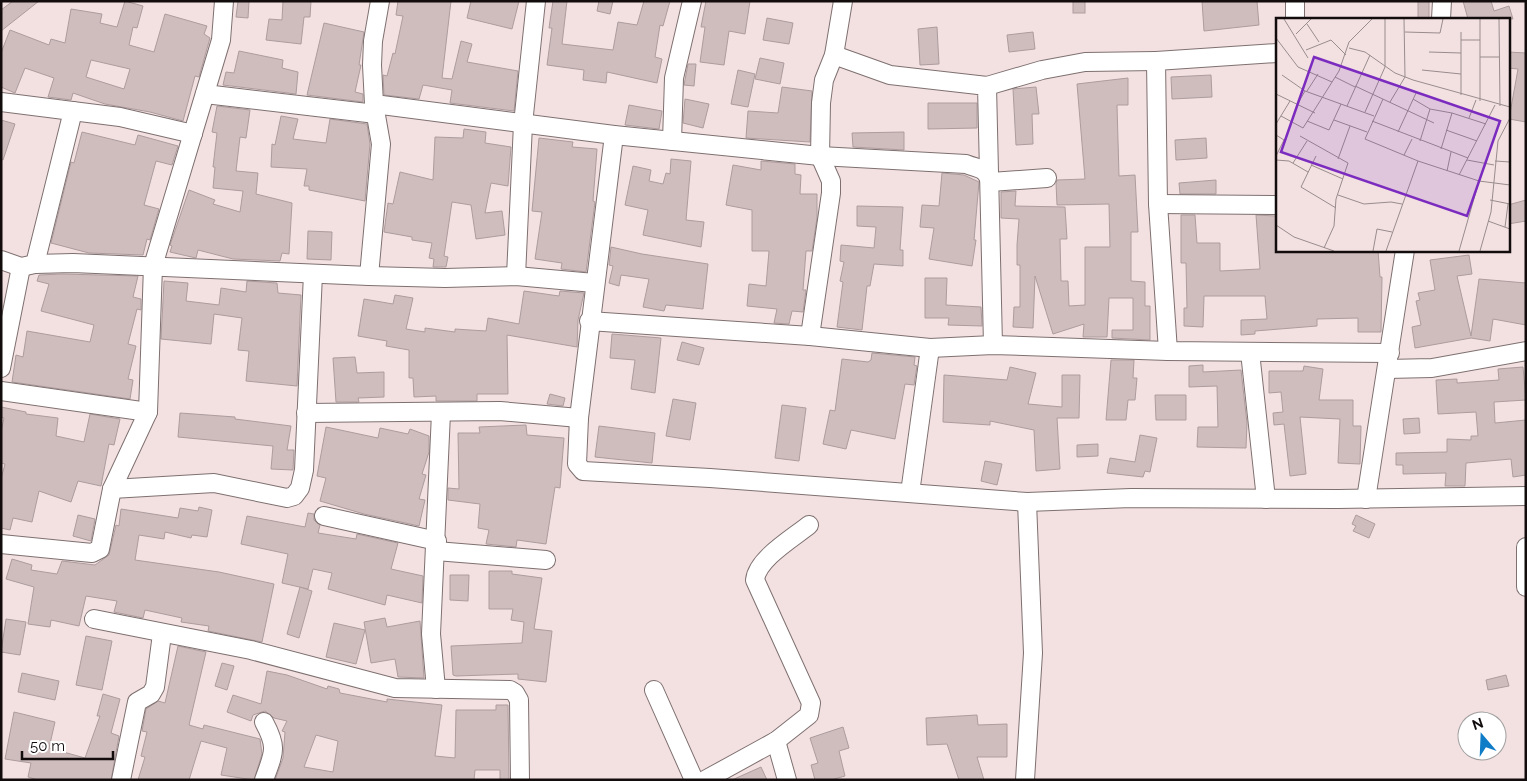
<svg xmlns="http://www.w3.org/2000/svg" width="1527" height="781" font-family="Raleway,sans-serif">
  <rect width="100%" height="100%" fill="#f3e1e2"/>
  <g fill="#cfbdbe" stroke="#ad9c9d" fill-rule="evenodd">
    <path d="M13,1H39L1,31V10Z"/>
    <path d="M125,1L143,6L137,28L133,27L129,45L154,52L165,14L207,26L204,34L210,38L199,77L195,76L183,121L150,112L105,104L73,93L71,100L48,97L54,78L25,68L15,93L1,87V53L10,30L49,45L51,39L65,43L71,9L102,14L100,23L117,27ZM91,60L130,69L124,89L86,77Z"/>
    <path d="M238,1H249L248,18L236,17Z"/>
    <path d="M283,1H311L310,17H304L301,44L266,40L269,19L282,20Z"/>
    <path d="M398,1H451L442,78L452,79L461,41L472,44L467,62L518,71L514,111L450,103L452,90L423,85L419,99L384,95L383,75L387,76L393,53L395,54L403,16L396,15Z"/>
    <path d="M471,1H519L512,29L467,18Z"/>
    <path d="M553,1H567L562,44L613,50L618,22L637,25L644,1H670L663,26L660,25L655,57L662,59L657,83L607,72L606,83L583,80L584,70L547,65L552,28H549Z"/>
    <path d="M599,1H613L610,14L597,11Z"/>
    <path d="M706,1H750L745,34L729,31L724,65L700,62L705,27H701Z"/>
    <rect x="1073" y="1" width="12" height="12"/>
    <path d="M1202,1H1257L1259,25L1204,31Z"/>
    <rect x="1418" y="1" width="11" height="18"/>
    <path d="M1463,1H1491L1494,11L1509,6L1513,19H1468Z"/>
    <path d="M767,18L793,23L789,44L763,40Z"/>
    <path d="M324,23L364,32L359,65H361L355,92L363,94V102L307,95Z"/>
    <path d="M937,27L939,64L920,65L918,29Z"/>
    <path d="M1033,32L1035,49L1009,52L1007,35Z"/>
    <path d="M239,51L283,60L282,68L298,72L296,94L223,85L226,72L234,73Z"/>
    <path d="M1508,52L1526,53V122L1509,119L1518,69L1508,68Z"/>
    <path d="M760,58L784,63L780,84L755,79Z"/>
    <path d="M688,64H696L694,86L684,85Z"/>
    <path d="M738,70L755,74L748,107L731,104Z"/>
    <path d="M1211,75L1212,97L1172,99L1171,77Z"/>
    <path d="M1128,78V105H1117L1119,176L1135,175L1138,232H1131V281L1145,282V306H1150V340L1112,338V330H1133V298H1109L1107,337H1083L1084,324L1053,334L1035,276L1033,328L1013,327L1014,307H1020V265H1017V245L1019,219L1001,218V192L1016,191L1015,206L1065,207L1067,239H1060L1061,281H1068L1069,306L1085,305V247H1110L1109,204L1057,205L1056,183L1057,180L1085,179L1077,84Z"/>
    <path d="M782,87L812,91L810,142L746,138L748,111L778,113Z"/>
    <path d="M1036,87L1039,114H1032L1033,144L1016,145L1013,89Z"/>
    <path d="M685,99L709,104L703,128L683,123Z"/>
    <path d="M928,103H977V128L928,129Z"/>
    <path d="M629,105L662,111L659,129L625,125Z"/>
    <path d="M217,106L250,110L246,138L240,137L236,171L258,173L256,194L292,203L289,254L282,253L280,261L233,259L198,250L196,258L170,252L172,246L170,245L189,190L215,200L213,204L240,212L243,191L213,188L215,167H213L217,133L212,132Z"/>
    <path d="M281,116L298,119L293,139L326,143L330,119L367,124L370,144L365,201L309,190V186H304L307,169L271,167L272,144L275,145Z"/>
    <path d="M1,120L15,124L3,160L1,159Z"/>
    <path d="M464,129L486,132L485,143L511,147L508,186L491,183L485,213L502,211L505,235L476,239L471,205L452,202L444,256L448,257L446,267H433L434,259L429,258L432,243L412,240V237L384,232L388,203L393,204L400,172L433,180L435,137L463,138Z"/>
    <path d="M82,132L135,145L138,135L178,146L172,165L156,161L144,205L159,209L150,240L147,239L143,255L89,253L51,243L71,162L74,163Z"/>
    <path d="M904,132V150L853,147L852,133Z"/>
    <path d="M539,138L573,142L572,147L597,149L593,201L595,202L586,272L561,269L562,263L535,259L542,212L532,211Z"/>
    <path d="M1206,138L1207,158L1176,160L1175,140Z"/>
    <path d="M671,159L691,161L686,220L704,222L701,247L643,235L648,210L625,205L633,166L651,170L649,181L663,184L666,173L670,174Z"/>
    <path d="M761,161L795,164V174L801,175L800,194H817V218L812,251H806L803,290H806L803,312L792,311L789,324L774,323L777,309L747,306L749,284L766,286L769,251H752V210L726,205L733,165L761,170Z"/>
    <path d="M942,173L964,175L979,182L974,240H976L972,266L929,259L934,228L920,227L922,205L939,206Z"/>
    <path d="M1216,180V194H1180L1179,183Z"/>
    <path d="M1526,200V221L1508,224V205Z"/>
    <path d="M857,206L903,207L900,250H903V266L874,264L870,286H867L862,330L837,327L843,282L840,281L844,262L840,261L841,245L874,248L876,227L857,226Z"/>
    <path d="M1181,215H1195L1197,243H1220V271L1260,269L1256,215L1276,216L1277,250H1378L1380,277H1382L1381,332H1358V318L1317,319V326L1255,331V334L1241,335V320L1267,319L1265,296H1204L1203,327L1184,326V308H1187L1186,263H1181Z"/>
    <path d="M308,231L332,232L331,260L307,259Z"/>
    <path d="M611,247L642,254L708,264L703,309L666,305L664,311L643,307L649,279L621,275L619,286L609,283L613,266L609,265Z"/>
    <path d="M1469,255L1472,274L1457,276L1471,336L1479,279L1526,283V325L1493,319L1490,341L1471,338L1415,348L1412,327L1421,325L1416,301L1420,300L1418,293L1435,290L1430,260Z"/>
    <path d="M62,274L138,276L133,297L141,299V310L137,309L128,344L136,346L128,379L133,380L130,399L12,382L16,355L23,357L27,331L90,342L94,325L41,311L49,284L37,281L39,275Z"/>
    <path d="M925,278H947L946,305L981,307L982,326L948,325L949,318H925Z"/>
    <path d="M164,281L188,283L186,301L219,305L221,288L246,292L247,281L277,283L278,293L301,295L297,386L246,381L249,351L238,350L242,318L214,314L211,344L161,339Z"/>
    <path d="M524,291L559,296L560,291L584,293L578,320L577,347L507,335L508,394H477V401H436V396L414,397L413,378H409V350L386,346L387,341L358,336L364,299L393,304L395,295L413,298L406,329L425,332V328L455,332V329L486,331L488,318L519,324Z"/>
    <path d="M612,334L661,338L655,393L631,389L635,360L610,358Z"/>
    <path d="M682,342L704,348L699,365L677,360Z"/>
    <path d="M872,353L915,357L914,365L917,366L914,385L905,384L895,439L851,430L846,449L823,444L830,410L835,411L842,359L868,362L871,360Z"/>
    <path d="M355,357L357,373L384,372V397L358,398L359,402H336L333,358Z"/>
    <path d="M1111,360H1134L1133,378H1137L1135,400H1128L1126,420H1106Z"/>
    <path d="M1203,365V372L1241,370L1247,423L1246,448L1197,447L1198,427H1218L1217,386L1189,387V366Z"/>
    <path d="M1304,366L1323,369L1319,400H1353V426H1361L1360,464L1338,463L1340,419L1300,417L1306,474L1290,476L1284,424L1274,425L1273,413L1283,412L1281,392L1269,393V371H1303Z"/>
    <path d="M1010,367L1036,373L1028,404L1062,407V375H1080L1079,418H1057L1060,469L1036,471L1034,430L990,421V425L943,422L944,375L1007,380Z"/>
    <path d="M1523,367L1526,400L1494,402L1495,423L1526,420V475L1513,477L1511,459L1466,463L1465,486H1445L1446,473L1403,474V465H1396V453L1447,452V439L1471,440V436H1478L1476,412L1438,414L1436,380L1457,379V383L1499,380L1498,369Z"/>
    <path d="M550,394L565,398L563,406L547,404Z"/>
    <path d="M1155,395H1186V420H1156Z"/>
    <path d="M673,399L696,403L690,440L666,436Z"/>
    <path d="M782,405L806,408L799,461L775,458Z"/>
    <path d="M1,407L26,412V414L58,418L56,436L84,442L90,414L120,419L114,445L109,444L101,486L78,481L71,502L39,491L32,522L13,518L10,530L1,528V479L5,464L1,463V432L4,418L1,417Z"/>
    <path d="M180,413L235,417V419L291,426L287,450H294L293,470L271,469L273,446L178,437Z"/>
    <path d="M1419,418L1420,433L1404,434L1403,419Z"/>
    <path d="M526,425L527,435L564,438L560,488L555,487L546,544L517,540L516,547L486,544L489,530L478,528L480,504L448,500V488L459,489L458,433H480L479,427Z"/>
    <path d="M599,426L655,433L652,463L595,457Z"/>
    <path d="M326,427L378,438L380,428L408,434L410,429L429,436V452L422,474L426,475L419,499L425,500L419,526L364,514L320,501L326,478L317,476Z"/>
    <path d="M1140,435L1157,438L1150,472L1145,471L1143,477L1107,473L1110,458L1135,462Z"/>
    <path d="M1098,444V456L1077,457V445Z"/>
    <path d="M985,461L1002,464L997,485L981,481Z"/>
    <path d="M199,507L212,510L207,537L192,535L191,538L165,532L164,539L139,535L135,560L219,572L274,584L262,642L208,631L209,626L181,622L182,618L145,610L143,618L114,612L117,601L86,596L79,626L51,620L50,627L28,624L34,587L6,579L12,559L32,565L31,570L57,574L62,561L95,565L109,555L116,525L119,526L121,509L178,518L180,508L198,511Z"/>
    <path d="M308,513L314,514V520L320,525L318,533L356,539L357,534L398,543L391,569L423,576L422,603L387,595L385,605L328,589L332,573L313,569L308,589L282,583L288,554L241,544L247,516L305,527Z"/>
    <path d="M78,515L95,519L91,541L73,536Z"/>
    <path d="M1356,515L1375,524L1369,538L1353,531L1356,526L1352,524Z"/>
    <path d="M489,571H512V574L542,578L534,629L552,631L546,682L518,679V674L456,676L453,675L451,646L522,643L524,622L511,620L513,609H489Z"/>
    <path d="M450,575H469L468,601L450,600Z"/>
    <path d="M300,587L312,591L299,638L287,634Z"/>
    <path d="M385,618L387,627L420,621L424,678L398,677L395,659L371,663L364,622Z"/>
    <path d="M6,619L26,622L20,655L1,652Z"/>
    <path d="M334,623L365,630L356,664L326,657Z"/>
    <path d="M86,636L112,641L102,690L76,685Z"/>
    <path d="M178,646L206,652L189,725L203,729L204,725L260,739L262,754L254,780L221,775L227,748L201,741L189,780H138L145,757L141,756L147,732L142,731L146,709L158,701L165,703Z"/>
    <path d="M222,663L234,666L227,690L215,686Z"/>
    <path d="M267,671L287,675L327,689L328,686L339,689L340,693L387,702V699L442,705L435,756L455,758L456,710H496V705H508L509,780H500V770H475L474,780H275L283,758L285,732L282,731L287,721L274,718L265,711L253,715L251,721L227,712L233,695L261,704ZM316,735L338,741L333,772L304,767Z"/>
    <path d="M22,673L59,681L55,700L18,692Z"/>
    <path d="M1506,675L1509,686L1488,690L1486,680Z"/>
    <path d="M103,694L120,699L111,733L119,736L111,780H38L28,777L31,763L5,759L14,712L55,722L49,748L85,758L100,716H97Z"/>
    <path d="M977,715L978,725L1007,724V757H977L984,780H959L947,744L927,745L926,718Z"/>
    <path d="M843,727L849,748L839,751L845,776L831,780H815L811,765L818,763L810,738Z"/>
    <path d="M761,767L767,780H732Z"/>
  </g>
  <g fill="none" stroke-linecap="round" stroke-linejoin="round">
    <defs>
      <g id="minor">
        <path d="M1295,19V1"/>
        <path d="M1441,19L1442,1"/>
        <path d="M834,55L890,75L987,86L993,345"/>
        <path d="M987,86L1042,70L1085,62L1156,61"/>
        <path d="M205,94L376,114"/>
        <path d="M1,102L120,117L193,134"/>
        <path d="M374,104L614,135L820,156L966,164C981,170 983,166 991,182L1047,178"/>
        <path d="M614,135L579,418L577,464L583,471L710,478L1027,502L1131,498L1338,499L1526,496"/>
        <path d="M672,141L674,78L692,1"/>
        <path d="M1158,204L1277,205"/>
        <path d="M1,260L21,267L35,264L73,263L369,276L445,278L516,276L594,283"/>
        <path d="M35,264L73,111"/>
        <path d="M369,276L381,144L374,104L372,65L373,41L380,1"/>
        <path d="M516,276L523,124L536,1"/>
        <path d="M589,321L810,336L930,348L993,345L1168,351L1390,353"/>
        <path d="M810,336L831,193V181L820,156L821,103L824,80L834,55L843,1"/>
        <path d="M1168,351L1158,204L1156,61L1277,53"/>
        <path d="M1250,352L1266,499"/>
        <path d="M1,368L21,267"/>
        <path d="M1387,369L1432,368L1526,351"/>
        <path d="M1,391L148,412"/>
        <path d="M306,413L500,411L579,418"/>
        <path d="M112,489L214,483L287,498L294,496L300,488L304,470L313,274"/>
        <path d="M910,493L930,348"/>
        <path d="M1366,499L1405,250"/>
        <path d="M324,516L437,541"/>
        <path d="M1,544L92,553L100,549L112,489L148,412L153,266L221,40L224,1"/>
        <path d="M1526,547V587"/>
        <path d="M436,551L546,560"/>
        <path d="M94,619L251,650L395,688L510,690L515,693L519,700L520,780"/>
        <path d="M436,689L431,634L441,413"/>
        <path d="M654,690L694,780"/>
        <path d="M264,722C278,748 274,752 264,780"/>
        <path d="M776,741L787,780"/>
        <path d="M121,780L137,702L151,694L155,687L162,634"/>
        <path d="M705,780L776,741L809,715L811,703L755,580C757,559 793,538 809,525"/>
        <path d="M1025,780L1033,653L1027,502"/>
      </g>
    </defs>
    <use href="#minor" stroke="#7f7070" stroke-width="20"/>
    <use href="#minor" stroke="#fff" stroke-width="18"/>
  </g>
  <g transform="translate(1276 18)">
    <rect width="234" height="234" fill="#f3e1e2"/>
    <path fill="none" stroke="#998c8d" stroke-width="1" d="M8,1L32,40M204,1V83M223,1L224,88M31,6L43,24M129,14L164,15L167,1M185,14V77M20,16L35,1M0,20L22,49L56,64M185,22H204M73,30L89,34L119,55L137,62L234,89M30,32L55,22L70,37M153,34L185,35M204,39H224M146,52L185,56M6,57L29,73L98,98M59,59L79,69M79,68L158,105M31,73L42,56M0,76L39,95M107,81L89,121L142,143L203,163L234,167M137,81L154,91L144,123M114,84L129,59L128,1M21,87L29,73M71,88L94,37M154,91L176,95M89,94L109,49V1M5,98L27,110L63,53L73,24L96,1M193,100L200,82M58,102L91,114M31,103L53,112L65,86M96,103L192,140M0,106L14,83M170,112L201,123M122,114L140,75M0,117L8,122L0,138M24,118L72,145L60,181L58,208L48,230M165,131L176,95L210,106M128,137L136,121M40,138L25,169L60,190M62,141L74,108M0,142L13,143L32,154M191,142L218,147M219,143L234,144M17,145L31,123M35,147L67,161M171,153L175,134M183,157L219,87M62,177L88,186L115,184L126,186M214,182L234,186M212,203L234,211M0,207L18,219L58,233M229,209L232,186M97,233L101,211L116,214M110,233L142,143M183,233L203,163M204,233L215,194L222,123L234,100"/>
    <path fill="#7b2cbf" fill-opacity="0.15" stroke="#7b2cbf" stroke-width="2.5" d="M38,39L224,103L191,198L5,134Z"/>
    <rect width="234" height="234" fill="none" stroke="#120c0d" stroke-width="2.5"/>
  </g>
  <rect width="1527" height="781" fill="none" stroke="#120c0d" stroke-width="5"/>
  <g transform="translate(1482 736) rotate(341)"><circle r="24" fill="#ffffff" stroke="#a09e9e"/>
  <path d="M0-4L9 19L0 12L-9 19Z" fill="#0f7cc7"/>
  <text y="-8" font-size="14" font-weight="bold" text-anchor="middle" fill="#120c0d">N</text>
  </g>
  <path d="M22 751v8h91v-8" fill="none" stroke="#120c0d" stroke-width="2.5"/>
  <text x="30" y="751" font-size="15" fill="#120c0d" stroke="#ffffff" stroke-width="4" paint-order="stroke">50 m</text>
</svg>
